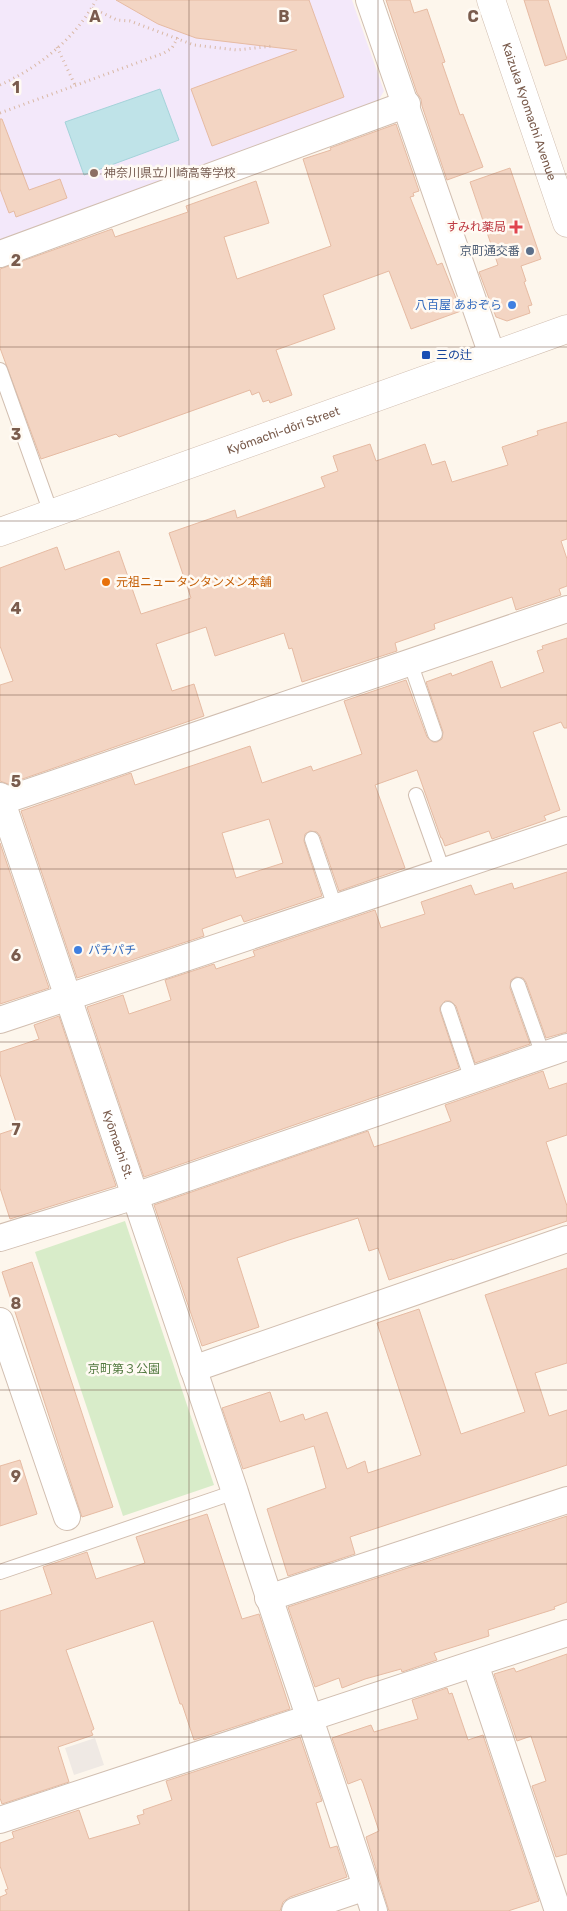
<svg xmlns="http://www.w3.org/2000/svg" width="567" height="1911" font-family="Rubik,'Noto Sans JP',sans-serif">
  <rect width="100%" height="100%" fill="#fdf6ec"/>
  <path fill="#efe9e4" d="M95,1738L104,1765L74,1775L65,1748Z"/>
  <path fill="#f3e8fa" d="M0,0H352L384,91L377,103L0,242Z"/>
  <path fill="#d8ecc9" d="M125,1221L214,1485L123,1516L35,1252Z"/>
  <path fill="#bfe3e8" stroke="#a5d3da" d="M160,89L179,140L84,175L65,122Z"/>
  <g fill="#f3d5c3" stroke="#e6bba3" fill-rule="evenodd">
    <path d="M116,0H309L344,97L212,146L191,89L297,50L196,38L158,24Z"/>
    <path d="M386,0H410L414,13L427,9L445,62L442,63L460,115L463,114L483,167L447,180L422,106L421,99L417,93Z"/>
    <path d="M524,0H548L567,59L545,66Z"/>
    <path d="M0,119H2L29,190L60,179L67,198L16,217L14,211L9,213L0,189Z"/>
    <path d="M396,124L419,191L413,193L414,196L410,197L437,265L442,263L461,311L411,329L389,271L323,295L335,329L276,350L292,395L270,403L269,400L263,402L259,392L252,395L250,390L119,437L116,434L41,459L0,348V269L112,229L115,237L188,212L186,206L256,181L269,223L224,237L237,279L331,246L303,159L331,150L330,148Z"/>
    <path d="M510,168L541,259L521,266L526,281L524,282L532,305L528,306L530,313L507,321L496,317L479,272L498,265L470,182Z"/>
    <path d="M567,422V539L561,541L567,559V586L559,589L561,595L516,610L512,597L434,624L435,629L395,643L397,651L302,682L292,648L289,649L284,633L215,656L206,627L156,644L172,691L194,684L204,716L8,784L0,781V685L13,681L0,646V568L57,547L65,570L119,551L141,614L191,598L169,533L235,510L237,518L325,487L321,477L338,471L333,456L370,444L376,461L425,444L432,465L445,461L452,482L508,465L502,447L538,435L537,431Z"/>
    <path d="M567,638V728H564L561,722L533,732L560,810L544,816L546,820L492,839L489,831L445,846L442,838H441L417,770L375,785L405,868L339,891L320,836L317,832L310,831L305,834L304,841L322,896L244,922L241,915L202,929L204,936L77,978L21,811L131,773L135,785L250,746L262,783L311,766L313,771L362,754L344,701L406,680L427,737L433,742H437L442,739L443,732L426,682L451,673L452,676L492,661L501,688L544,672L537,651L543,649L542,646ZM269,819L283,863L236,878L222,833Z"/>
    <path d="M0,843L49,988L0,1004Z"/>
    <path d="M567,872V1032L546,1038L526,982L523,978L516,977L511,980L510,988L530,1044L475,1063L456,1006L450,1001H445L440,1007V1011L459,1068L144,1177L87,1007L123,995L129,1014L171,1000L165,980L214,964L216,969L255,956L253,951L375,910L381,928L425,914L421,902L471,885L475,895L512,883L514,889Z"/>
    <path d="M59,1016L116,1186L10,1219L0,1188V1134L18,1128L0,1074V1052L39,1039L34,1025Z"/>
    <path d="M543,1071L549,1089L567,1083V1135L546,1142L567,1206V1221L452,1260V1259L389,1280L378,1248L369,1251L358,1218L289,1240L237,1258L259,1327L202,1346L154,1205L368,1131L374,1147L451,1121L445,1105Z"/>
    <path d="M32,1262L113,1507L82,1517L2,1272Z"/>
    <path d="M567,1268V1363L535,1373L549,1416L567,1410V1465L350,1537L355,1554L288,1576L267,1509L326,1488L314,1446L243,1469L222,1408L270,1392L280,1422L303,1414L305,1420L327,1412L347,1469L365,1461L368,1473L421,1455L377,1323L419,1309L461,1434L525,1412L485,1295Z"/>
    <path d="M20,1460L37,1514L0,1526V1466Z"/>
    <path d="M207,1514L242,1619L259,1614L290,1709L194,1740L182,1704H180L153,1621L66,1650L94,1729L91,1731L93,1735L58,1747L69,1782L2,1804L0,1798V1611L52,1594L43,1567L87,1552L96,1579L145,1563L136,1537Z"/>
    <path d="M567,1516V1602L554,1607L555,1609L488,1630L489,1636L434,1653L437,1660L402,1672L401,1669L365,1679L342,1688L339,1678L315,1687L288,1607Z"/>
    <path d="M567,1654V1854L556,1857L532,1786L546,1781L531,1736L517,1741L494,1674L514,1668L516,1672Z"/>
    <path d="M447,1688L449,1694L452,1693L468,1740L483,1735L539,1901L508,1911H389L366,1837L379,1831L363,1783L361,1779L348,1784L332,1738L371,1725L374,1732L418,1719L412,1700Z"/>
    <path d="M300,1737L322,1801L316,1803L330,1848L337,1846L347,1877L290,1897L283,1902L280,1911H0V1897L7,1894L5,1890L8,1889L0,1866V1843L14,1838L12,1832L79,1810L89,1839L140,1824L137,1816L144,1814L143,1810L172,1800L166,1781Z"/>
  </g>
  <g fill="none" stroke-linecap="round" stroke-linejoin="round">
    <defs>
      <g id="service">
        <path d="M0,370L51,513"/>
        <path d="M410,662L435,734"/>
        <path d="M416,795L443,871"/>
        <path d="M312,839L335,907"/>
        <path d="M518,985L543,1055"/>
        <path d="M448,1009L472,1080"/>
        <path d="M0,1572L235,1492"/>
      </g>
      <g id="minor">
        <path d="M369,0L492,355"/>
        <path d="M0,254L407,104"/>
        <path id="s1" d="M0,796L235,1492C279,1633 329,1771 374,1911"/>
        <path d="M0,802L567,609"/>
        <path d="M0,1020L567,830"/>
        <path d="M0,1238L135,1196L567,1047"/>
        <path d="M0,1321L67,1517"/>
        <path d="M193,1369L567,1239"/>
        <path d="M268,1598L567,1500"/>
        <path d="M475,1664L558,1911"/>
        <path d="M0,1820L567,1633"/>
        <path d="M295,1911L366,1887"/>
      </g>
      <g id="tertiary">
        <path id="s2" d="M491,0L567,223"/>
        <path id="s3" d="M0,532L567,329"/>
      </g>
    </defs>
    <use href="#service" stroke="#d1beb0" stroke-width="16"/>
    <use href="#minor" stroke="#d1beb0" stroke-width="28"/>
    <use href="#tertiary" stroke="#d1beb0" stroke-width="29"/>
    <g stroke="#d9b8a5" stroke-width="3" stroke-dasharray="1 4" stroke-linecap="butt">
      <path d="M92,8L117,20L130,21L194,45L237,50L273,46"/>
      <path d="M57,47L75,85"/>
      <path d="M0,85C38,68 76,38 96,0"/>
      <path d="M0,113L164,53L172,48L178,37"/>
    </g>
    <use href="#service" stroke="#fff" stroke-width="14"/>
    <use href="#minor" stroke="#fff" stroke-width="26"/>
    <use href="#tertiary" stroke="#fff" stroke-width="28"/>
  </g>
  <path fill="none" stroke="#7a5c4d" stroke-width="1" stroke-opacity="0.55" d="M189,0V1911M378,0V1911M0,174H567M0,347H567M0,521H567M0,695H567M0,869H567M0,1042H567M0,1216H567M0,1390H567M0,1564H567M0,1737H567"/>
  <circle fill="#8d6e63" stroke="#fffaf3" stroke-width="2" cx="94" cy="173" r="5"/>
  <path fill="#e0444e" stroke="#fffaf3" stroke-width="2" d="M513.5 219.5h5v5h5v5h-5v5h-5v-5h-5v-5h5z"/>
  <circle fill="#5c6f8a" stroke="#fffaf3" stroke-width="2" cx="530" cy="251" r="5"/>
  <g fill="#3f7fe0" stroke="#fffaf3" stroke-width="2">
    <circle cx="512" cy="305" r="5"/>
    <circle cx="78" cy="950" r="5"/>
  </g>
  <rect fill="#1a4fb4" stroke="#fffaf3" stroke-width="2" x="421" y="350" width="10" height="10" rx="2.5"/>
  <circle fill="#e8710a" stroke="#fffaf3" stroke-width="2" cx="106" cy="582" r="5"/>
  <g text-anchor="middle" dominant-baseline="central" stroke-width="5" stroke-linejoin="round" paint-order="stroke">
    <g font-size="12" fill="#7a5c4d" stroke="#fffaf3">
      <text stroke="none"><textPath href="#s2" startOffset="118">Kaizuka Kyomachi Avenue</textPath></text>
      <text stroke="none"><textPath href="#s3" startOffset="301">Kyōmachi-dōri Street</textPath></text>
      <text stroke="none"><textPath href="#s1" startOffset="368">Kyōmachi St.</textPath></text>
    </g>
    <g font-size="12" fill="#785e54" stroke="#fffaf3" text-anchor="start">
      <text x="104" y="173">神奈川県立川崎高等学校</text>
    </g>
    <g font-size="12" fill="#be3a42" stroke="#fffaf3" text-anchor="end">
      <text x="506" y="227">すみれ薬局</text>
    </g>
    <g font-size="12" fill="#4e5e75" stroke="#fffaf3" text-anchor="end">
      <text x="520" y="251">京町通交番</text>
    </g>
    <g font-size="12" fill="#366cbe" stroke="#fffaf3" text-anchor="end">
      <text x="502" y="305">八百屋 あおぞら</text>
      <text x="88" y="950" text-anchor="start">パチパチ</text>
    </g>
    <g font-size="12" fill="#164399" stroke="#fffaf3" text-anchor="start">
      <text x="436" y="355">三の辻</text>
    </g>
    <g font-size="12" fill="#c56008" stroke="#fffaf3" text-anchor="start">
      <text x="116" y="582">元祖ニュータンタンメン本舗</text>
    </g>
    <g font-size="12" fill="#537a41" stroke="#fffaf3">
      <text x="124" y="1369">京町第３公園</text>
    </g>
  </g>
  <g font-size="16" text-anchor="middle" font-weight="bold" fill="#7a5c4d" stroke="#fffaf3" stroke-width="5" stroke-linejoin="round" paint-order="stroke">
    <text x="95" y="22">A</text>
    <text x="284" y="22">B</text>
    <text x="473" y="22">C</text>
    <text x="16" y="93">1</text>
    <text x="16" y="266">2</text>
    <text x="16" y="440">3</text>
    <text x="16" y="614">4</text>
    <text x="16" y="787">5</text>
    <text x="16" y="961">6</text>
    <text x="16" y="1135">7</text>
    <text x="16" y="1309">8</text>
    <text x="16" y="1482">9</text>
  </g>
</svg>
